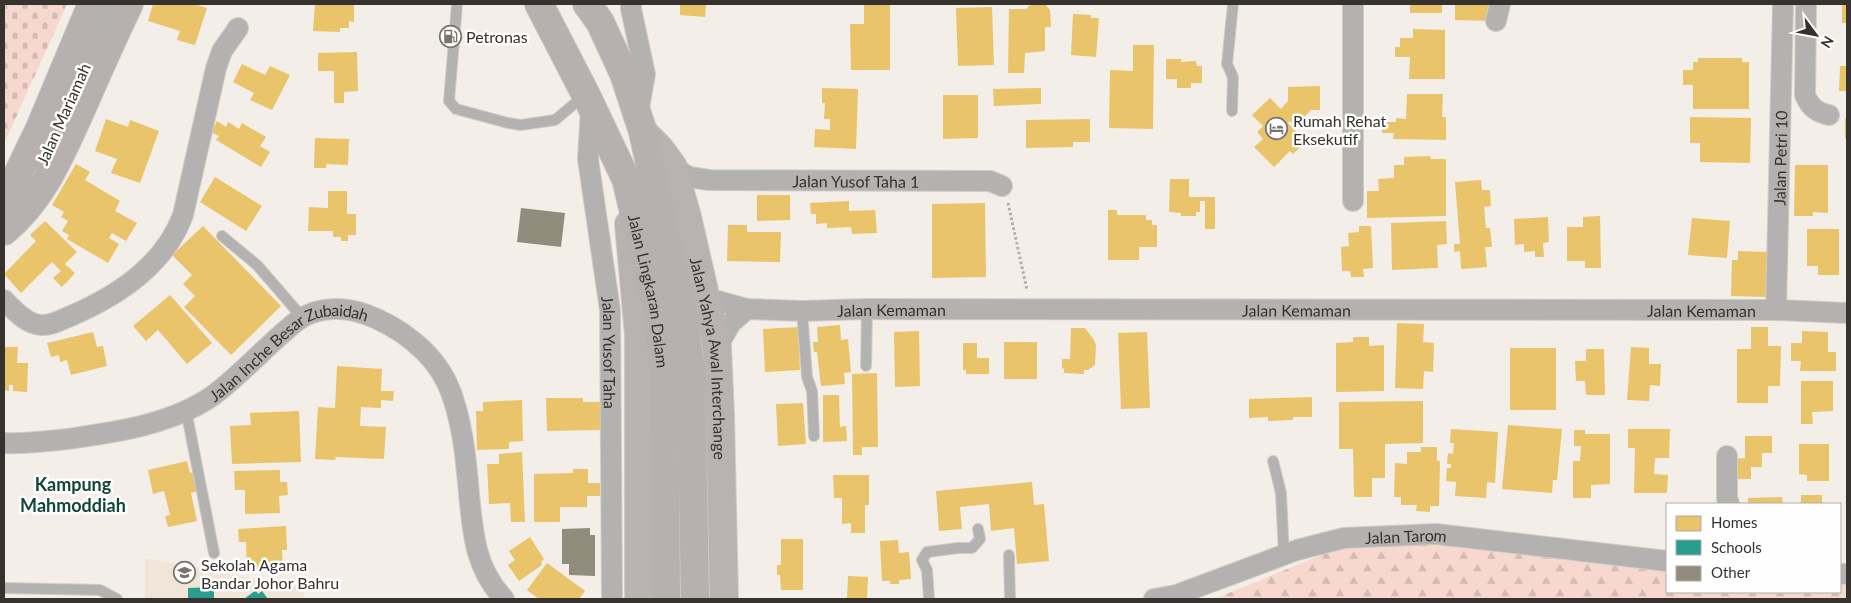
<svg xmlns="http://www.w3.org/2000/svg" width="1851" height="603" font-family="Lato,sans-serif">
  <defs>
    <pattern id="forest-firs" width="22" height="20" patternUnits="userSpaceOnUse" patternTransform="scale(1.25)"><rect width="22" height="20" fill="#f8d8ce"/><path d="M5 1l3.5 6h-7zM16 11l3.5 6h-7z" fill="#d5bab1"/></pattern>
    <pattern id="cemetery-stones" width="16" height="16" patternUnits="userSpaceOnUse" patternTransform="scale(1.25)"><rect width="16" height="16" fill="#f8d8ce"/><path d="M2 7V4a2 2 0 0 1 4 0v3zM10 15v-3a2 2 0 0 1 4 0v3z" fill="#d5bab1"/></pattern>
  </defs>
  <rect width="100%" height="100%" fill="#f4eee8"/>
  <path fill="#f1e5d8" d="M145,558L304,588V599H145Z"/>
  <path fill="url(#forest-firs)" d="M1390,537L1667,568V592H1840V582L1847,583V599H1206L1219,597L1343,546Z"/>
  <path fill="url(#cemetery-stones)" d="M4,4H67L4,144Z"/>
  <g fill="#e9c46a">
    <path d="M153,4H194L207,8L195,45L177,40L180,31L148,21Z"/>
    <path d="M315,4H354V22L349,21V28H340V32L313,31Z"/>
    <path d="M680,4H706L705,17L680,15Z"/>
    <path d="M890,4V70H851L850,24H864V5Z"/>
    <path d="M1031,4H1045L1050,10L1051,27H1045V51L1025,53L1024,73H1008L1009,9H1026Z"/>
    <rect x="1410" y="4" width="32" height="9"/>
    <path d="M1455,4H1491V21L1455,20Z"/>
    <rect x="1842" y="4" width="5" height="19"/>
    <path d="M992,7L994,65L958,66L956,8Z"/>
    <path d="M1073,14L1091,15V18H1099L1096,57L1071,55Z"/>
    <path d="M1413,29L1445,30V79H1409L1410,57H1395V47H1400V38H1413Z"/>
    <path d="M1133,45H1154L1153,129L1109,128L1110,70L1133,71Z"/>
    <path d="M357,52L358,91L344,92V103H334V71H318V53Z"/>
    <path d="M1698,58H1742V62H1749V109H1693V85H1683V70H1693V62H1698Z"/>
    <path d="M1166,59H1181V62L1196,61L1197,66H1202V83H1191V88H1177V79H1166Z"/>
    <path d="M242,64L265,75L270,66L290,75L272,110L250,100L254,93L233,82Z"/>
    <path d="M1840,66H1847V91H1839Z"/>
    <path d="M1320,86V110H1311L1295,126L1290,121L1288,123L1306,142L1293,154L1290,151L1274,167L1254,147L1263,139L1257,132L1263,126L1252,115L1270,98L1281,109L1288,101V87Z"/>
    <path d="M822,88L858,89L856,149L814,147L815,129L830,130V119H824L825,103H822Z"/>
    <path d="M1041,88V104L994,106L993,89Z"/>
    <path d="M1407,94H1443L1442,117H1446V140L1393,139L1394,133H1382V122H1396V118L1406,119Z"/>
    <path d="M943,95H978V138L943,139Z"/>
    <path d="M1690,117L1751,118L1750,163L1700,162V143H1690Z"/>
    <path d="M106,119L128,127L130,120L159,131L140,183L111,173L117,159L95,151Z"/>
    <path d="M1090,119V142H1073V147L1026,148V120Z"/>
    <rect x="1845" y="119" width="2" height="19"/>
    <path d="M217,121L226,127L228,122L239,129L242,123L266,137L260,146L270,152L261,167L216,140L219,136L211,132Z"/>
    <path d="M315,138L349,139L348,165L326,164V168H314Z"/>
    <path d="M1430,156L1431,159H1446V216L1367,218V191H1379L1378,179L1394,178V165H1404V157Z"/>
    <path d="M76,164L90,172L85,180L120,201L115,211L137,223L126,241L112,233L109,238L119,244L108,263L67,239L69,235L62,231L68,221L61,217L64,212L52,205Z"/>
    <path d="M1795,165H1828V213L1813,212V216H1794Z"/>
    <path d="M215,177L262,206L246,231L200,202Z"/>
    <path d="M1170,179H1189V197H1215V229H1205V201H1200V212H1196V216H1181V213L1169,212Z"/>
    <path d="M1481,180L1482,190H1490L1491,206L1484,207L1486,228H1490L1492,247H1485L1487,267L1461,269L1460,251L1454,252V244H1460L1455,182Z"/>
    <path d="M328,191H347V214H356V235H348V241H341V237H333V231H308L309,207L328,208Z"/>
    <path d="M757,195H790V220L757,221Z"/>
    <path d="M849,201V211L875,210L877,233L852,234L851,227L827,228V223L816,224V214H811L810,203Z"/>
    <path d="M985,203L986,277L932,278V204Z"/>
    <path d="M1108,210H1117V215H1146V220H1152V225H1157V247H1139V260H1108Z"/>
    <path d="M1600,216L1601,268H1585V261H1567V227H1583V217Z"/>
    <path d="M1548,217L1549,242L1543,243L1544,257H1535V251L1524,252V244L1515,245L1514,219Z"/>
    <path d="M1692,218L1730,221L1727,258L1688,255Z"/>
    <path d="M45,221L77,252L65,264L75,273L62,287L53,278L61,271L52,262L21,293L4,274L36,241L30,235Z"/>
    <path d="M1446,221L1447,244L1437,245L1438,268L1392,270L1391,223Z"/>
    <path d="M728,225H747V232H781L780,262L727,261Z"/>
    <path d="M203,226L281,306L231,355L184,307L195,296L183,284L192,275L172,255Z"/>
    <path d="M1359,226H1371L1373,268L1363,269L1364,277H1351L1350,271H1342L1341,247L1349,246L1348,233L1359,232Z"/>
    <path d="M1807,229H1839V275H1818V266H1807Z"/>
    <path d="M1738,251L1770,252L1768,297L1731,296L1732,260H1738Z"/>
    <path d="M170,295L212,343L187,364L158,330L146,341L133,326Z"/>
    <path d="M1397,323L1424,324L1423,342L1434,343L1433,372L1424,371L1423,389L1395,388Z"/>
    <path d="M840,325L841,340L848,339L851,372L844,373L845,384L821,386L817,352H814L813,342H818L817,327Z"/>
    <path d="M798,327L800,370L765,372L763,329Z"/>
    <path d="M1751,327H1768V346H1781L1780,386H1768V403H1737V349H1751Z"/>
    <path d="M1071,328H1085L1094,340L1096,345L1095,365L1088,370H1084V374L1064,373V368L1062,369V359H1070Z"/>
    <path d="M919,331L920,386L895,387L894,332Z"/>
    <path d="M1802,331L1828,332V352H1836V371H1800L1801,361H1791V343H1802Z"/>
    <path d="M93,332L97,347L103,346L107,366L71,375L67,360L60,362L59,355L51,357L47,343Z"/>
    <path d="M1147,332L1150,408L1121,409L1118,333Z"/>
    <path d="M1353,337H1369V346L1384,345V391L1336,392V343L1353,342Z"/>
    <rect x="1004" y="342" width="33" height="37"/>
    <path d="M963,343H977V358H989V374H966V370H963Z"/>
    <path d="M4,347H18L17,363H28L27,392L13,391V385H9V391L4,390Z"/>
    <path d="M1631,347L1649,348V364H1661L1660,386L1650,385L1649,401L1627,400Z"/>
    <rect x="1510" y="348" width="46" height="62"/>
    <path d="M1586,349H1604L1605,395H1586L1585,381H1576L1575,361H1586Z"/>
    <path d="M337,366L382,369L381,391H394L393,401L381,400V408L361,407L360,426L386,427L384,459L336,457L335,460L315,459L318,407L335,408Z"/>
    <path d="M877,373L878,447H862V455H853L852,374Z"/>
    <path d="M1801,381H1833V411L1812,412L1813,424H1801Z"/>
    <path d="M823,395H839L840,427L846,426L847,441L823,442Z"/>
    <path d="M1312,397V417H1293V420L1268,421V417L1249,418V399Z"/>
    <path d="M546,398H583V402H602V430L547,431Z"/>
    <path d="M522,400L523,441L509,442V449L477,450L476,411H483V402Z"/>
    <path d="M1423,401V443L1385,444V478H1372V497H1354L1353,449H1339V402Z"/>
    <path d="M803,403L806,444L778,446L776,404Z"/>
    <path d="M299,411L301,462L232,464L230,426L251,425L250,413Z"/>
    <path d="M1508,425L1562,429L1557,480H1553L1552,493L1502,489Z"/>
    <path d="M1451,429L1498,432L1495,483L1487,482L1486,498L1455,496L1456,482L1446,481L1447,468H1451V464H1447L1448,453L1453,454L1454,443H1450Z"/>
    <path d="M1628,429H1670L1669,458H1655L1654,474L1668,475L1667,493H1634L1635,448H1628Z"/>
    <path d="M1574,430H1585V434H1610V484L1591,485V498H1573V461H1580L1581,446H1574Z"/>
    <path d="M1745,436H1772V453H1762V467H1751V479H1738V472H1731V459L1745,458Z"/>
    <path d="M1799,444H1829V481H1807V475L1799,474Z"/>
    <path d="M1421,447H1437V461H1440L1439,506H1430V512L1416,511L1417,505H1401V497H1394L1395,463L1407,464V452H1421Z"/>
    <path d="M522,452L525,522H511L510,503L489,504L487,464H499V454Z"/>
    <path d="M187,461L190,473L194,472L198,491L191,493L197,521L168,527L165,516L170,515L164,491L153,494L148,470Z"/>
    <path d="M573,469H588V483H600V496H587V507H560V522H534V474L573,473Z"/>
    <path d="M280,470V482H287L288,495L279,496L280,513L245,514V490H235L234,471Z"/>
    <path d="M833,475H869V505H865V533H851V523L842,524V498H834Z"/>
    <path d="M1032,482L1034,505L1044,504L1049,561L1017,564L1014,528L991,531L989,504L960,507L962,529L939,531L936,491Z"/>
    <rect x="1801" y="495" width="21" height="9"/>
    <path d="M1782,497L1783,504H1748V498Z"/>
    <path d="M286,526L287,550H282L283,570L247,571L246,542H239L238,529Z"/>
    <path d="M530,537L544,559L541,562L542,565L519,581L508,565L515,560L509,551Z"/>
    <path d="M781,539H803V590H781L780,575H777V565H781Z"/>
    <path d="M898,540L899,553L909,552L911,579L899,580V584H890V581H882L880,541Z"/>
    <path d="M547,563L585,591L579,599H539L527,590Z"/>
    <path d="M848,576L868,577L867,599H847Z"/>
  </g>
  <g fill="#2a9d8f">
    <path d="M214,587V599H188V588Z"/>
    <path d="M256,590L258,594L262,591L268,599H244Z"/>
  </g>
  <g fill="#928c7d">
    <path d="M521,208L565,213L561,247L517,242Z"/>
    <path d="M590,528V535H595V576L569,575V564H562V529Z"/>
  </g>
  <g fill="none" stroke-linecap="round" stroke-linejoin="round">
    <defs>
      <g id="service">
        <path d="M457,4L449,101L456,109L508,123L521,125L555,120L585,95"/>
        <path d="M1232,111L1233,77L1227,64L1233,4"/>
        <path d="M222,236L257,265L302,317"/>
        <path d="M802,311L807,377L812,391L814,436"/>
        <path d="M866,366L867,309"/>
        <path d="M186,410L214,553"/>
        <path d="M1273,461L1281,493L1284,556"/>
        <path d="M1009,555L1010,599"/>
        <path d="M4,588L100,590L117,599"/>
        <path d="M929,599L927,570L922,560L927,552L958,548H972L980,539L978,529"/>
      </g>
      <g id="minor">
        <path d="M631,4V9L645,74L638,114"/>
        <path d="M1806,4L1805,95C1810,107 1816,112 1829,115"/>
        <path d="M1496,21L1500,4"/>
        <path id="s1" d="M591,108L588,159L610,310L612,599"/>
        <path d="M42,162L112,4"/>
        <path id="s2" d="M673,167L689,177L709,180L990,181L1002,186"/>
        <path d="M1353,201V4"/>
        <path id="s3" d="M707,298L747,309L802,311L867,309L1776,310L1847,313"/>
        <path d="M4,300C14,310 26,324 41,325C51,326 63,319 73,315C119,295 165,264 183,215L216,68L222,51L238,28"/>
        <path id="s4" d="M1776,310L1783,4"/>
        <path d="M717,347L731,323L747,309"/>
        <path id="s5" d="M4,443C25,444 47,441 68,439C117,432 174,424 215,394C244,372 268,344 297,321C317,306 343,307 365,314C398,326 432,351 447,383C462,415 466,459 469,494C473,534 475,568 504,599"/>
        <path d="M1727,456V498L1729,504"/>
        <path d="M1840,574H1847"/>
        <path id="s6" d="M1154,599L1176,595L1297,550L1344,538L1436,534L1667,561"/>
      </g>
      <g id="primary">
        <path id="s7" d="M643,132L660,149L673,167L687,217L717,347L720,415L724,599"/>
        <path d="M629,224L639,335V599"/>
      </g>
      <g id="trunk">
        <path id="s8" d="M539,4L586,95L626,179L656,305L664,369L666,599"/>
        <path d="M587,4L600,22L624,74L643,132L682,312L691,369L695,599"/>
        <path d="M4,203L40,128L92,4"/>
        <path d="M4,231C43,198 59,158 80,112C96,76 112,39 129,4"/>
      </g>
    </defs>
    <use href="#service" stroke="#d1ccc7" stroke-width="12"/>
    <use href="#minor" stroke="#d1ccc7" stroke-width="22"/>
    <use href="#primary" stroke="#d1ccc7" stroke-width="30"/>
    <use href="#trunk" stroke="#d1ccc7" stroke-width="30"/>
    <path stroke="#afadaa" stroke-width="3" stroke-dasharray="2.5 2.5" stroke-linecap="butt" d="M1008,203L1027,290"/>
    <use href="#service" stroke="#b4b2b0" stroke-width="10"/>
    <use href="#minor" stroke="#b4b2b0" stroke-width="20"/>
    <use href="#primary" stroke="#b8b2b1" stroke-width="28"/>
    <use href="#trunk" stroke="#b6b0ae" stroke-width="28"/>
  </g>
  <defs>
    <symbol id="fuel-ring" viewBox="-11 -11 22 22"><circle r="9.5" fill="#fefefe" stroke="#78746e" stroke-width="1.5"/><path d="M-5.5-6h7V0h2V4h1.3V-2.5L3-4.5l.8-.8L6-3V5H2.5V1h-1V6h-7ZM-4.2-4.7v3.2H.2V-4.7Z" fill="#78746e"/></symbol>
    <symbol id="hotel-ring" viewBox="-11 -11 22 22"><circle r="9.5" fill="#fefefe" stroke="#78746e" stroke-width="1.5"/><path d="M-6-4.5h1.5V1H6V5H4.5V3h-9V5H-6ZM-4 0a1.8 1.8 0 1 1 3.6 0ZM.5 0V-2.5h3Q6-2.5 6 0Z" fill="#78746e"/></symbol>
    <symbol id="school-ring" viewBox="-11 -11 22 22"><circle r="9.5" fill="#fefefe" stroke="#78746e" stroke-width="1.5"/><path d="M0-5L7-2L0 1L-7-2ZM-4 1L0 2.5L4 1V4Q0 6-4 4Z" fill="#78746e"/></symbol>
  </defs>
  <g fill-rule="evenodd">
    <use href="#fuel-ring" x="438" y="24" width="25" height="25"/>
    <use href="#hotel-ring" x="1264" y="116" width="25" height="25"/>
    <use href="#school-ring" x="172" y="560" width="25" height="25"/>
  </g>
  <g text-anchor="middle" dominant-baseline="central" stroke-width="5" stroke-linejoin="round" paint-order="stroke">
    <g font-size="16" fill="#36322d" stroke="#fefefe" text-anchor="start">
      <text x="466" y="36">Petronas</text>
      <text x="1293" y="120">Rumah Rehat<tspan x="1293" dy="18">Eksekutif</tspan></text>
      <text x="201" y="564">Sekolah Agama<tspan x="201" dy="18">Bandar Johor Bahru</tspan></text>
    </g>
    <g font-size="16" fill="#36322d" stroke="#fefefe">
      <text transform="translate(63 114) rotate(-66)">Jalan Mariamah</text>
      <text stroke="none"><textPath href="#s4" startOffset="152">Jalan Petri 10</textPath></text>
      <text stroke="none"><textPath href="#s2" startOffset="186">Jalan Yusof Taha 1</textPath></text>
      <text stroke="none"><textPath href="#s8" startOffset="310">Jalan Lingkaran Dalam</textPath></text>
      <text stroke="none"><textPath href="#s3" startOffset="186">Jalan Kemaman</textPath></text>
      <text stroke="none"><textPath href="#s3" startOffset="591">Jalan Kemaman</textPath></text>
      <text stroke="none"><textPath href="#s3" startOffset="996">Jalan Kemaman</textPath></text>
      <text stroke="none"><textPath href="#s1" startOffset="246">Jalan Yusof Taha</textPath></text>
      <text stroke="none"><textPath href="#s5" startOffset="309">Jalan Inche Besar Zubaidah</textPath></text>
      <text stroke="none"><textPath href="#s7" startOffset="242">Jalan Yahya Awal Interchange</textPath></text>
      <text stroke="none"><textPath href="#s6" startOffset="262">Jalan Tarom</textPath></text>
    </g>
    <g font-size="18" font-weight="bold" fill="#114638" stroke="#fefefe">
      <text x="73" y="484">Kampung<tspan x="73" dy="21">Mahmoddiah</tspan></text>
    </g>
  </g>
  <rect width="1851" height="603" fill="none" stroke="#36322d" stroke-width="10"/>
  <rect x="1666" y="503" width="175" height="90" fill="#fefefe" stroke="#aeacaa"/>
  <rect x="1676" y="516" width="25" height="15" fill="#e9c46a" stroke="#aeacaa"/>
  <text x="1711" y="528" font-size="15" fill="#36322d">Homes</text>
  <rect x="1676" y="540" width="25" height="15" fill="#2a9d8f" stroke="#aeacaa"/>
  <text x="1711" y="553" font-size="15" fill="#36322d">Schools</text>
  <rect x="1676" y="566" width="25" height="15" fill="#928c7d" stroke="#aeacaa"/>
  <text x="1711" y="578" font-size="15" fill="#36322d">Other</text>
  <g transform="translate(1816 35) rotate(122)" stroke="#fefefe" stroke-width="4" paint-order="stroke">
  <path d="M0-4L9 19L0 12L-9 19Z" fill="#36322d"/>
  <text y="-8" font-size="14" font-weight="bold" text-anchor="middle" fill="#36322d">N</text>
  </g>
</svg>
